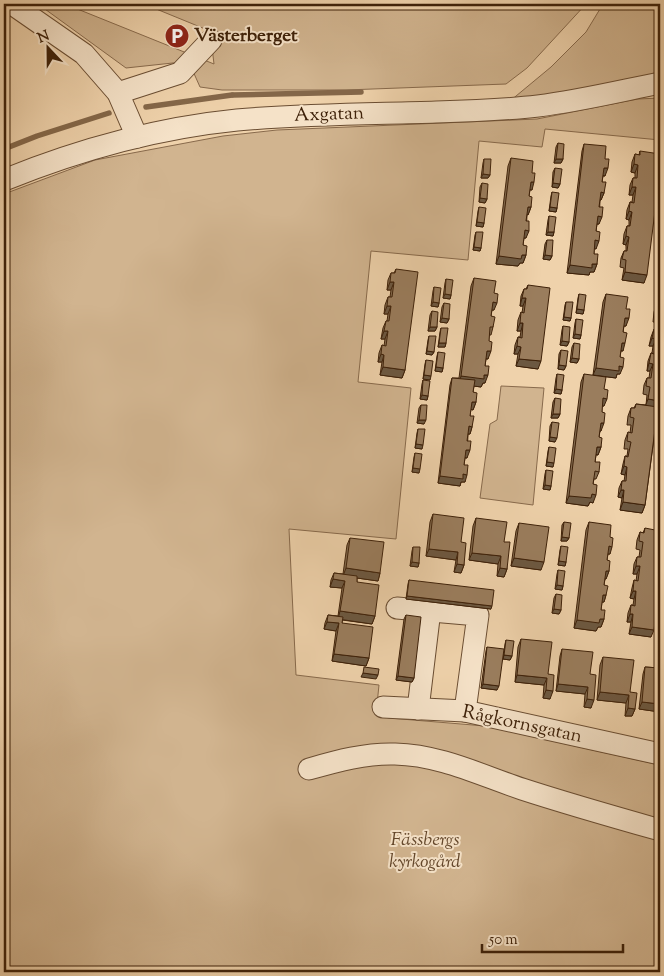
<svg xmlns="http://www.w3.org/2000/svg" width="664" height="976" font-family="'Sorts Mill Goudy',serif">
  <rect width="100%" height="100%" fill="#efd2ab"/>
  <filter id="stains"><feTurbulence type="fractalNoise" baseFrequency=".004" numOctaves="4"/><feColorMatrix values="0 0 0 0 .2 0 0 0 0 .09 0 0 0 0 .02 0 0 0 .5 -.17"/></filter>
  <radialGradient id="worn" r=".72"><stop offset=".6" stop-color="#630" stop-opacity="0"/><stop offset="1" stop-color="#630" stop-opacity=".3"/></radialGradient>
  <g fill="#d1b48f" stroke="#886a4c">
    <path d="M38,4H65L214,64L210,31L144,4H586L527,68L506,84L346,90H222L200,87L192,69L182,62L126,68Z"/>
    <path d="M603,4H660V73L604,90L510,101L551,67L586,32Z"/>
    <path d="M660,98V140L545,129L542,147L479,141L468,260L371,251L358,382L411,388L396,539L289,529L296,675L379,685L376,714L389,718L485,726L660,765V972H4V504L7,497L4,486V194L95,160L223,136L277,130L537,119L638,99Z"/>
    <path d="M501,386L544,388L533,505L480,498L490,424L497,420Z"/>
  </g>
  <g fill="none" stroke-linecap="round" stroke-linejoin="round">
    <g stroke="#846749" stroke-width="5.5">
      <path d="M233,95L361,92"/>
      <path d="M146,107L232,95"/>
      <path d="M4,149L37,136L109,113"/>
    </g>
    <defs>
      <g id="minor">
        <path d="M12,4L84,54L118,93L137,137"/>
        <path d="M118,93L180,73L211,40"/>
        <path d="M4,180C78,150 157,128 237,120C303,114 370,114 436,112C470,111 504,110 538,106C579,101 620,91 660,83"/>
        <path d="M397,608L478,615L465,711"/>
        <path d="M383,707L465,711L660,754"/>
        <path d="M418,709L430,610"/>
        <path d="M309,769C337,761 366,753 395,754C440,755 480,775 522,789C568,804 614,817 660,830"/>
      </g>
    </defs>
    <use href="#minor" stroke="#6a4d32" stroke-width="23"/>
    <use href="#minor" stroke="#f5e2c8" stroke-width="21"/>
  </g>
  <g fill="#846c50" stroke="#3e2109">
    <path d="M558,143L563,159L561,163H554L556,147Z"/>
    <path d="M584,144L605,159V176H603L602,182L604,193L601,200H600L599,224H597L596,231V249L594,248V254L597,264L594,272H590L589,275L567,273L582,151Z"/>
    <path d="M640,151L644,283L622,280L624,268L620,267L621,258L624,251H626V245L623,244L624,234L627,226H629V220L626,219L627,210L630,202H632L633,195H629L630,185L633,178H635V173L631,172L632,162L635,154L639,155Z"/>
    <path d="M511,158L532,173V190H530L529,196L531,207L528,215L527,214L526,238H524L523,245L526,255L523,263H520L518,266L496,264L508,166Z"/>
    <path d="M484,159L490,175L488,178H481L483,163Z"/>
    <path d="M555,168L560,184L558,188L552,187L553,172Z"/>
    <path d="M482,183L487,199L485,203L479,202L480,187Z"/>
    <path d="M552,192L557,208L556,212L549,211L551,196Z"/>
    <path d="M479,207L484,223L483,227L476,226L478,211Z"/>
    <path d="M549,216L554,232L553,236L546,235L548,220Z"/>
    <path d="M476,232L481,248L480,251L473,250L475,235Z"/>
    <path d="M547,240L552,256L550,260L543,259L545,244Z"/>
    <path d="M396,269L405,370L402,378L380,375L382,362H378L379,353L382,345L384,346L385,339H381L383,328L386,321H387L388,314H384L385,305L388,297H390L391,290H387L388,280L391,273H394Z"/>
    <path d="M474,278L494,293V310H492L491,316L493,327L491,335H489L488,359H486L485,366V383H483L481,387L474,386L473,392L476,402L473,410L471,409L470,416L472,427L470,434H468L467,458H465L464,465L465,482H461L460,486L438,483L450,385L452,378H459L471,286Z"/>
    <path d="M446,279L451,295L450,299L443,298L445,283Z"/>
    <path d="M528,285L538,369L516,366L518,354H514L515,345L518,337H520L521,331H517L518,320L521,312L522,313L523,306H520L521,296L524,289H526Z"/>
    <path d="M434,287L439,303L438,307L431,306L433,291Z"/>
    <path d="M579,294L584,310L583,314L576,313L578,298Z"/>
    <path d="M606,294L626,309V326H624L623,332V351H621L620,357V374H617L616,378L593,375L603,302Z"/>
    <path d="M566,302L571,318L570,321L563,320L565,305Z"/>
    <path d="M444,303L449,319L447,323L440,322L442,307Z"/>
    <path d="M660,304V409H658L645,505L642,513L620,510L622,498L618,497L619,488L622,481H624L625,475L621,474L623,464L625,456H627L628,449H624L625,440L628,432L630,433L631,425H627L628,416L631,408H634L636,404L646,405L647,395L643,394L644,385L647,378H649L650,371H647L648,361L651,353H652L653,346H649L651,337L654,329H656L657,322H653L654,312L656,305H660Z"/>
    <path d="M432,311L437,327L435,331H428L430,315Z"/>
    <path d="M576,319L581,335L580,339L573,338L575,323Z"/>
    <path d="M563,326L569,342L567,346L560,345L562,330Z"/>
    <path d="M441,328L446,343L445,347H438L440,332Z"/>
    <path d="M429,336L434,352L432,355L426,354L428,340Z"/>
    <path d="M574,343L579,359L577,363L570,362L572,347Z"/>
    <path d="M561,350L566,366L564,370L558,369L559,354Z"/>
    <path d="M438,352L443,368L442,372L435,371L437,356Z"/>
    <path d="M426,360L430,380L423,379L425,364Z"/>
    <path d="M557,374L562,390L561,394L554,393L556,378Z"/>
    <path d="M584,374L604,389V406H602L601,431H600L599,437L601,447L598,455H596L595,462L599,472L596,479H594L593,484V503L590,502L588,506L566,503L581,382Z"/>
    <path d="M423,380L428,396L427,400L420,399L422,384Z"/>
    <path d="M555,398L560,414L558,418H551L553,402Z"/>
    <path d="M421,405L424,424L417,423L419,408Z"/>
    <path d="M552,422L555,442L549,441L550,426Z"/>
    <path d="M418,429L422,449L415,448L417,433Z"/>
    <path d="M549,447L553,467L546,466L548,451Z"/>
    <path d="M415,453L419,473L412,472L414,457Z"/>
    <path d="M546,470L551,486L550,490L543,489L545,474Z"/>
    <path d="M433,514L461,542L464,565L461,573L454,572L456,560L426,556L430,522Z"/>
    <path d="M476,518L504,542L507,569L504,577L497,576L498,564L469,560L473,526Z"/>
    <path d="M564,522L569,538L567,541H561L562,525Z"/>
    <path d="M589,522L610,537V554H608L607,560L609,571L606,579H605L604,585L606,595L604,602H602L601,610L604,619L601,627H598L596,631L574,628L586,530Z"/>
    <path d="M519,523L541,570L511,566L516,531Z"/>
    <path d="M645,528L651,637L629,634L631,622H627L628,613L631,605H633L634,599L630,598L632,588L634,580L636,581L637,574H633L634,564L637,557H639L640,550L636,549L637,540L640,532L643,533Z"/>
    <path d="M350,538L380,573L378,581L357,578V582L375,616L372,624L342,620V623L369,658L366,666L332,661L336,631L324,629L325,623L328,615L338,616L342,588L330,587L331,580L334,573L343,574L347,545Z"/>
    <path d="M561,546L566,562L565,566L558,565L560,550Z"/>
    <path d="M413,547L419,563L418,567L410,566L412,551Z"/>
    <path d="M558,570L563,586L562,590L555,589L557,574Z"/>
    <path d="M409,580L491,609L406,599L408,584Z"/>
    <path d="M556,594L561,610L559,614L552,613L554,598Z"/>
    <path d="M406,615L414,678L412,682L396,680L404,619Z"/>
    <path d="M521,639L548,674L550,699L543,698L544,685L515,682L518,647Z"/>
    <path d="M506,640L512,656L510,660L503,659L505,644Z"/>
    <path d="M487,647L497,690L481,688L486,651Z"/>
    <path d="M562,649L590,674L591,708L584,707L585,694L556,691L560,656Z"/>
    <path d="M603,657L630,692L635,709L632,716H625L626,703L597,700L600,665Z"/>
    <path d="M645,667L660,668V712L639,709L643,674Z"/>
  </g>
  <g fill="#6c5841" stroke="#3e2109">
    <path d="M556,159H563L561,163H554Z"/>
    <path d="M634,164L638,165L635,173L631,172Z"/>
    <path d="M604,168H608L605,176L601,175Z"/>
    <path d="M483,174L490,175L488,178H481Z"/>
    <path d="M531,182H534L532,190L528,189Z"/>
    <path d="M553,183L560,184L558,188L552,187Z"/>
    <path d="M632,187H636L633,195H629Z"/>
    <path d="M601,192L604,193L601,200H598Z"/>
    <path d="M480,198L487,199L485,203L479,202Z"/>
    <path d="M528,207H531L528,215L525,214Z"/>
    <path d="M550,207L557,208L556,212L549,211Z"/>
    <path d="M629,211L632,212L629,220L626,219Z"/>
    <path d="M598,216L602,217L599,224H595Z"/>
    <path d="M477,222L484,223L483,227L476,226Z"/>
    <path d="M525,230L529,231L526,238H522Z"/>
    <path d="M548,232H554L553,236L546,235Z"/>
    <path d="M626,236L629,237L626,245L623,244Z"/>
    <path d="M595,240L599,241L596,249L592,248Z"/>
    <path d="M474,247L481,248L480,251L473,250Z"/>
    <path d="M522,255H526L523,263H520L518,266L496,264L499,256Z"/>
    <path d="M545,255L552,256L550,260L543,259Z"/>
    <path d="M592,264H597L594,272H590L589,275L567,273L570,265Z"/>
    <path d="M625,272L647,275L644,283L622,280Z"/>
    <path d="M390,282H394L391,290H387Z"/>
    <path d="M445,294L451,295L450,299L443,298Z"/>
    <path d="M522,298H526L523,306H520Z"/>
    <path d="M433,302L439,303L438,307L431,306Z"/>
    <path d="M493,302L497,303L494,310H490Z"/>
    <path d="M387,306H391L388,314H384Z"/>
    <path d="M577,309L584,310L583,314L576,313Z"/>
    <path d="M564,317L571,318L570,321L563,320Z"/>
    <path d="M442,318L449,319L447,323L440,322Z"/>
    <path d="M625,318H629L626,326H622Z"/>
    <path d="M520,323H523L521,331H517Z"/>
    <path d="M430,327H437L435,331H428Z"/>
    <path d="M384,331H388L385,339H381Z"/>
    <path d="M575,334L581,335L580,339L573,338Z"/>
    <path d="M652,338L656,339L653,346H649Z"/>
    <path d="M562,341L569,342L567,346L560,345Z"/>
    <path d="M439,343H446L445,347H438Z"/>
    <path d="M622,343H625L623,351L619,350Z"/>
    <path d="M517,346L521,347L518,354H514Z"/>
    <path d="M427,351L434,352L432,355L426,354Z"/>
    <path d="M487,351H491L488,359L484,358Z"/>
    <path d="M381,354L384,355L382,362H378Z"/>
    <path d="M572,358L579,359L577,363L570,362Z"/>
    <path d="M519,359L541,361L538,369L516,366Z"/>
    <path d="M649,363L653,364L650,371H647Z"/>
    <path d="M559,365L566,366L564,370L558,369Z"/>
    <path d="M619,366L623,367L620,374H617L616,378L593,375L596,368Z"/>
    <path d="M383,367L405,370L402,378L380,375Z"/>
    <path d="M436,367L443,368L442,372L435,371Z"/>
    <path d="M424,375L431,376L430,380L423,379Z"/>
    <path d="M484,375H488L485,383H483L481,387L459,384L461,376Z"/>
    <path d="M556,389L562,390L561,394L554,393Z"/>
    <path d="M422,395L428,396L427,400L420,399Z"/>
    <path d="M603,398L607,399L604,406H600Z"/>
    <path d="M648,399L660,401V409L645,407Z"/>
    <path d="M472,402H476L473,410L469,409Z"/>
    <path d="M553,414H560L558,418H551Z"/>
    <path d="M419,420H426L424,424L417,423Z"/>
    <path d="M601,423H604L601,431H598Z"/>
    <path d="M469,426L472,427L470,434H467Z"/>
    <path d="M550,437L557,438L555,442L549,441Z"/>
    <path d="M416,444L423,445L422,449L415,448Z"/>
    <path d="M597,447H601L598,455L595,454Z"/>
    <path d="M466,450H470L467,458L463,457Z"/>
    <path d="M547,462L554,463L553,467L546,466Z"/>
    <path d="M624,466L627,467L625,475L621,474Z"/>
    <path d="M413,468L420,469L419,473L412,472Z"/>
    <path d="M463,474L467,475L465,482H461L460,486L438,483L440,476Z"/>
    <path d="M545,485L551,486L550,490L543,489Z"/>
    <path d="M621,490H624L622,498L618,497Z"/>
    <path d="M592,494L596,495L593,503L590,502L588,506L566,503L569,496Z"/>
    <path d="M623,502L645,505L642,513L620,510Z"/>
    <path d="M562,537L569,538L567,541H561Z"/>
    <path d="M609,546L612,547L610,554H606Z"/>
    <path d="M429,549L458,552L456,560L426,556Z"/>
    <path d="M472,553L501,556L498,564L469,560Z"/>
    <path d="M514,558L544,562L541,570L511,566Z"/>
    <path d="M559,561L566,562L565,566L558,565Z"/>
    <path d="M412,562L419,563L418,567L410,566Z"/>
    <path d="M457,564L464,565L461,573L454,572Z"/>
    <path d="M636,566H640L637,574H633Z"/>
    <path d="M346,568L380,573L378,581L343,576Z"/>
    <path d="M500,568L507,569L504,577L497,576Z"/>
    <path d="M606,571H609L606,579L603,578Z"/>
    <path d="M333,579L345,581L342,588L330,587Z"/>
    <path d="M557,585L563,586L562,590L555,589Z"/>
    <path d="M633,591H636L634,599L630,598Z"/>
    <path d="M603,595H606L604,602H600Z"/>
    <path d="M407,596L492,606L491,609L406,599Z"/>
    <path d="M554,609L561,610L559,614L552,613Z"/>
    <path d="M340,611L375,616L372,624L338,619Z"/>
    <path d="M630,614H633L631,622H627Z"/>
    <path d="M600,619H604L601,627H598L596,631L574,628L577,620Z"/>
    <path d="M327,622L339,623L336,631L324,629Z"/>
    <path d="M632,627L654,630L651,637L629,634Z"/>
    <path d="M334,654L369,658L366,666L332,661Z"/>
    <path d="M504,655L512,656L510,660L503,659Z"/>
    <path d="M363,673L378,675L376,679L361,677Z"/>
    <path d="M517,675L547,678L544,685L515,682Z"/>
    <path d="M398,676L414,678L412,682L396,680Z"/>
    <path d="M483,684L499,686L497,690L481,688Z"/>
    <path d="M558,684L588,687L585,694L556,691Z"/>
    <path d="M546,690L553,691L550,699L543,698Z"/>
    <path d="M600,692L629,695L626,703L597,700Z"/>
    <path d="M587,699L594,700L591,708L584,707Z"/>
    <path d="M642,702L660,704V712L639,709Z"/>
    <path d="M628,708L635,709L632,716H625Z"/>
  </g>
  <g fill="#9a7d5d" stroke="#3e2109">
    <path d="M558,143L564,144L563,159H556Z"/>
    <path d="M584,144L606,146L605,159H609L608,168H604L602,182H606L604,193L601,192L599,207H603L602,217L598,216L596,231L600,232L599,241L595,240L594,254H598L597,264H592V268L570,265Z"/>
    <path d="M640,151L660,154V171L647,275L625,272L626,260L622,259L624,251H627L629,237L626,236L627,226H630L632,212L629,211L630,202L634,203L636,187H632L633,178H637L638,165L634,164L635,154L640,155Z"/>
    <path d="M511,158L533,161L532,173H535L534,182H531L529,196L532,197L531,207H528L526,221H529V231L525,230L523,245L527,246L526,255H522L521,259L499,256Z"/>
    <path d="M484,159H491L490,175L483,174Z"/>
    <path d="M555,168L562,169L560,184L553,183Z"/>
    <path d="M482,183L488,184L487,199L480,198Z"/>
    <path d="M552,192L559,193L557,208L550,207Z"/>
    <path d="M479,207L486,208L484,223L477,222Z"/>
    <path d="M549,216L556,217L554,232H548Z"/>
    <path d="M476,232H483L481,248L474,247Z"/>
    <path d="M547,240H553L552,256L545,255Z"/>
    <path d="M396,269L418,272L405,370L383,367L384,355L381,354L382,345L386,346L388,331H384L386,321H389L391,306H387L388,297H392L394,282H390L391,273H395Z"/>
    <path d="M474,278L496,281L494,293L498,294L497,303L493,302L491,316L495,317L493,327H490L489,341L492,342L491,351H487L485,366H489L488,375H484V379L461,376Z"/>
    <path d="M446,279L453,280L451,295L445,294Z"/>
    <path d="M528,285L550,288L541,361L519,359L521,347L517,346L518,337L522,338L523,323H520L521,312L524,313L526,298H522L524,289H527Z"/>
    <path d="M434,287L441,288L439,303L433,302Z"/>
    <path d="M579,294L586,295L584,310L577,309Z"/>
    <path d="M606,294L628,297L626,309H630L629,318H625L623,332L627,333L625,343H622L620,357L624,358L623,367L619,366V371L596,368Z"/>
    <path d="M566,302H573L571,318L564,317Z"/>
    <path d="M444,303L450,304L449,319L442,318Z"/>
    <path d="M656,305H660V401L648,399L650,387L646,386L647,378H651L653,364L649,363L651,353L654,354L656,339L652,338L654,329L658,330L659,315L655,314Z"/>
    <path d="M432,311L438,312L437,327H430Z"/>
    <path d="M576,319L583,320L581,335L575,334Z"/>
    <path d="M563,326L570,327L569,342L562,341Z"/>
    <path d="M441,328H448L446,343H439Z"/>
    <path d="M429,336H436L434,352L427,351Z"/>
    <path d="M574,343L580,344L579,359L572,358Z"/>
    <path d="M561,350L568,351L566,366L559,365Z"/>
    <path d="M438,352L445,353L443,368L436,367Z"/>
    <path d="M426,360L433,361L431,376L424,375Z"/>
    <path d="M557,374L564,375L562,390L556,389Z"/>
    <path d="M584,374L606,377L604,389L608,390L607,399L603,398L602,412L605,413L604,423H601L599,437L602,438L601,447H597L595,462H600L599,472L595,471L593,484L597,485L596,495L592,494L591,498L569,496Z"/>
    <path d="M452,378L475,380L473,392L477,393L476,402H472L470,416H474L472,427L469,426L467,441H471L470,450H466L464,465H468L467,475L463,474V479L440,476Z"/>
    <path d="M423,380L430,381L428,396L422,395Z"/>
    <path d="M555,398L561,399L560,414H553Z"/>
    <path d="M636,404L658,407L645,505L623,502L624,490H621L622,481H626L627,467L624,466L625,456L628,457L631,442L627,441L628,432L632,433L634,418L630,417L631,408H635Z"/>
    <path d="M421,405H427L426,420H419Z"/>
    <path d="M552,422L559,423L557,438L550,437Z"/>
    <path d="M418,429H425L423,445L416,444Z"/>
    <path d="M549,447L556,448L554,463L547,462Z"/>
    <path d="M415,453L422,454L420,469L413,468Z"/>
    <path d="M546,470L553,471L551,486L545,485Z"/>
    <path d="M433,514L464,518L461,542L466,543L464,565L457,564L458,552L429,549Z"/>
    <path d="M476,518L507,522L504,542H510L507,569L500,568L501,556L472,553Z"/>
    <path d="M564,522L571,523L569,538L562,537Z"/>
    <path d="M589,522L611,525L610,537L613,538L612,547L609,546L607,560L610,561L609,571H606L604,585L608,586L606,595H603L601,610H605L604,619H600L599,623L577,620Z"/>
    <path d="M519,523L549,527L544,562L514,558Z"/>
    <path d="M645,528L660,531V582L654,630L632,627L633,614H630L631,605L635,606L636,591H633L634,580L638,581L640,566H636L637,557H641L643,542L639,541L640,532L644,533Z"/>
    <path d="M350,538L384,542L380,573L346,568Z"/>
    <path d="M561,546L568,547L566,562L559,561Z"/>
    <path d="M413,547H420L419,563L412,562Z"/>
    <path d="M558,570L565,571L563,586L557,585Z"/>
    <path d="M334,573L357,576V582L379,585L375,616L340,611L345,581L333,579Z"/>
    <path d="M409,580L494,590L492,606L407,596Z"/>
    <path d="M556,594L562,595L561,610L554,609Z"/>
    <path d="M328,615L343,617L342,623L373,627L369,658L334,654L339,623L327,622Z"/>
    <path d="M406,615L421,617L414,678L398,676Z"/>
    <path d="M521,639L552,642L548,674L554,675L553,691L546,690L547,678L517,675Z"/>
    <path d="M506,640L514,641L512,656L504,655Z"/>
    <path d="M487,647L504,649L499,686L483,684Z"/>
    <path d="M562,649L593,652L590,674L596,675L594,700L587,699L588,687L558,684Z"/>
    <path d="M603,657L634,660L630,692L637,693L635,709L628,708L629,695L600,692Z"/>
    <path d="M364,667L379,669L378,675L363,673Z"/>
    <path d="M645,667L660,668V704L642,702Z"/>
  </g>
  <defs>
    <symbol id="parking-disc" viewBox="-11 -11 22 22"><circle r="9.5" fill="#8f2418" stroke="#f5e2c8"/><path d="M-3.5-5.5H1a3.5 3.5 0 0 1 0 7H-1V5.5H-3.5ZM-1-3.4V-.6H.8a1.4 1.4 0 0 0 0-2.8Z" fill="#fff"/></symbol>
  </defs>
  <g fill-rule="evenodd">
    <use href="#parking-disc" x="163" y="22" width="28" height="28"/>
  </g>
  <g text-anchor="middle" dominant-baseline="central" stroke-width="4" stroke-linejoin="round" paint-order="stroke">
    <g font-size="19" font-weight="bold" fill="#3e2109" stroke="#f5e2c8" text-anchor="start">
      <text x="194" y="36">Västerberget</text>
    </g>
    <g font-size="19" fill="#3e2109" stroke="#f5e2c8">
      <text transform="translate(329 115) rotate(-2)">Axgatan</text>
      <text transform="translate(522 725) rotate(12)">Rågkornsgatan</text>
    </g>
    <g font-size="19" font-style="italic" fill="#63462a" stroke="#f5e2c8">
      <text x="425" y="840">Fässbergs<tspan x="425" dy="22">kyrkogård</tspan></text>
    </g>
  </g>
  <rect width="664" height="976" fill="none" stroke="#efd2ab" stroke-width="20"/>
  <rect x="5" y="5" width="654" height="966" fill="none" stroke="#3e2109" stroke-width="2.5"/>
  <rect x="10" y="10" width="644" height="956" fill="none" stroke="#3e2109"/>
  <g transform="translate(48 48) rotate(338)" stroke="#f5e2c8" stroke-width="4" paint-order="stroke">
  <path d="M0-4L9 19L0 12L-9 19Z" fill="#3e2109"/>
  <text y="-8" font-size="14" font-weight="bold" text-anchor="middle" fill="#3e2109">N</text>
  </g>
  <path d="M482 944v8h141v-8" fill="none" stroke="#3e2109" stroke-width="2.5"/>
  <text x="489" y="944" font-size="15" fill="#3e2109" stroke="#f5e2c8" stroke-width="4" paint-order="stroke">50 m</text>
  <rect width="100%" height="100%" filter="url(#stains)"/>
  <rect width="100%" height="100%" fill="url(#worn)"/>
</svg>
